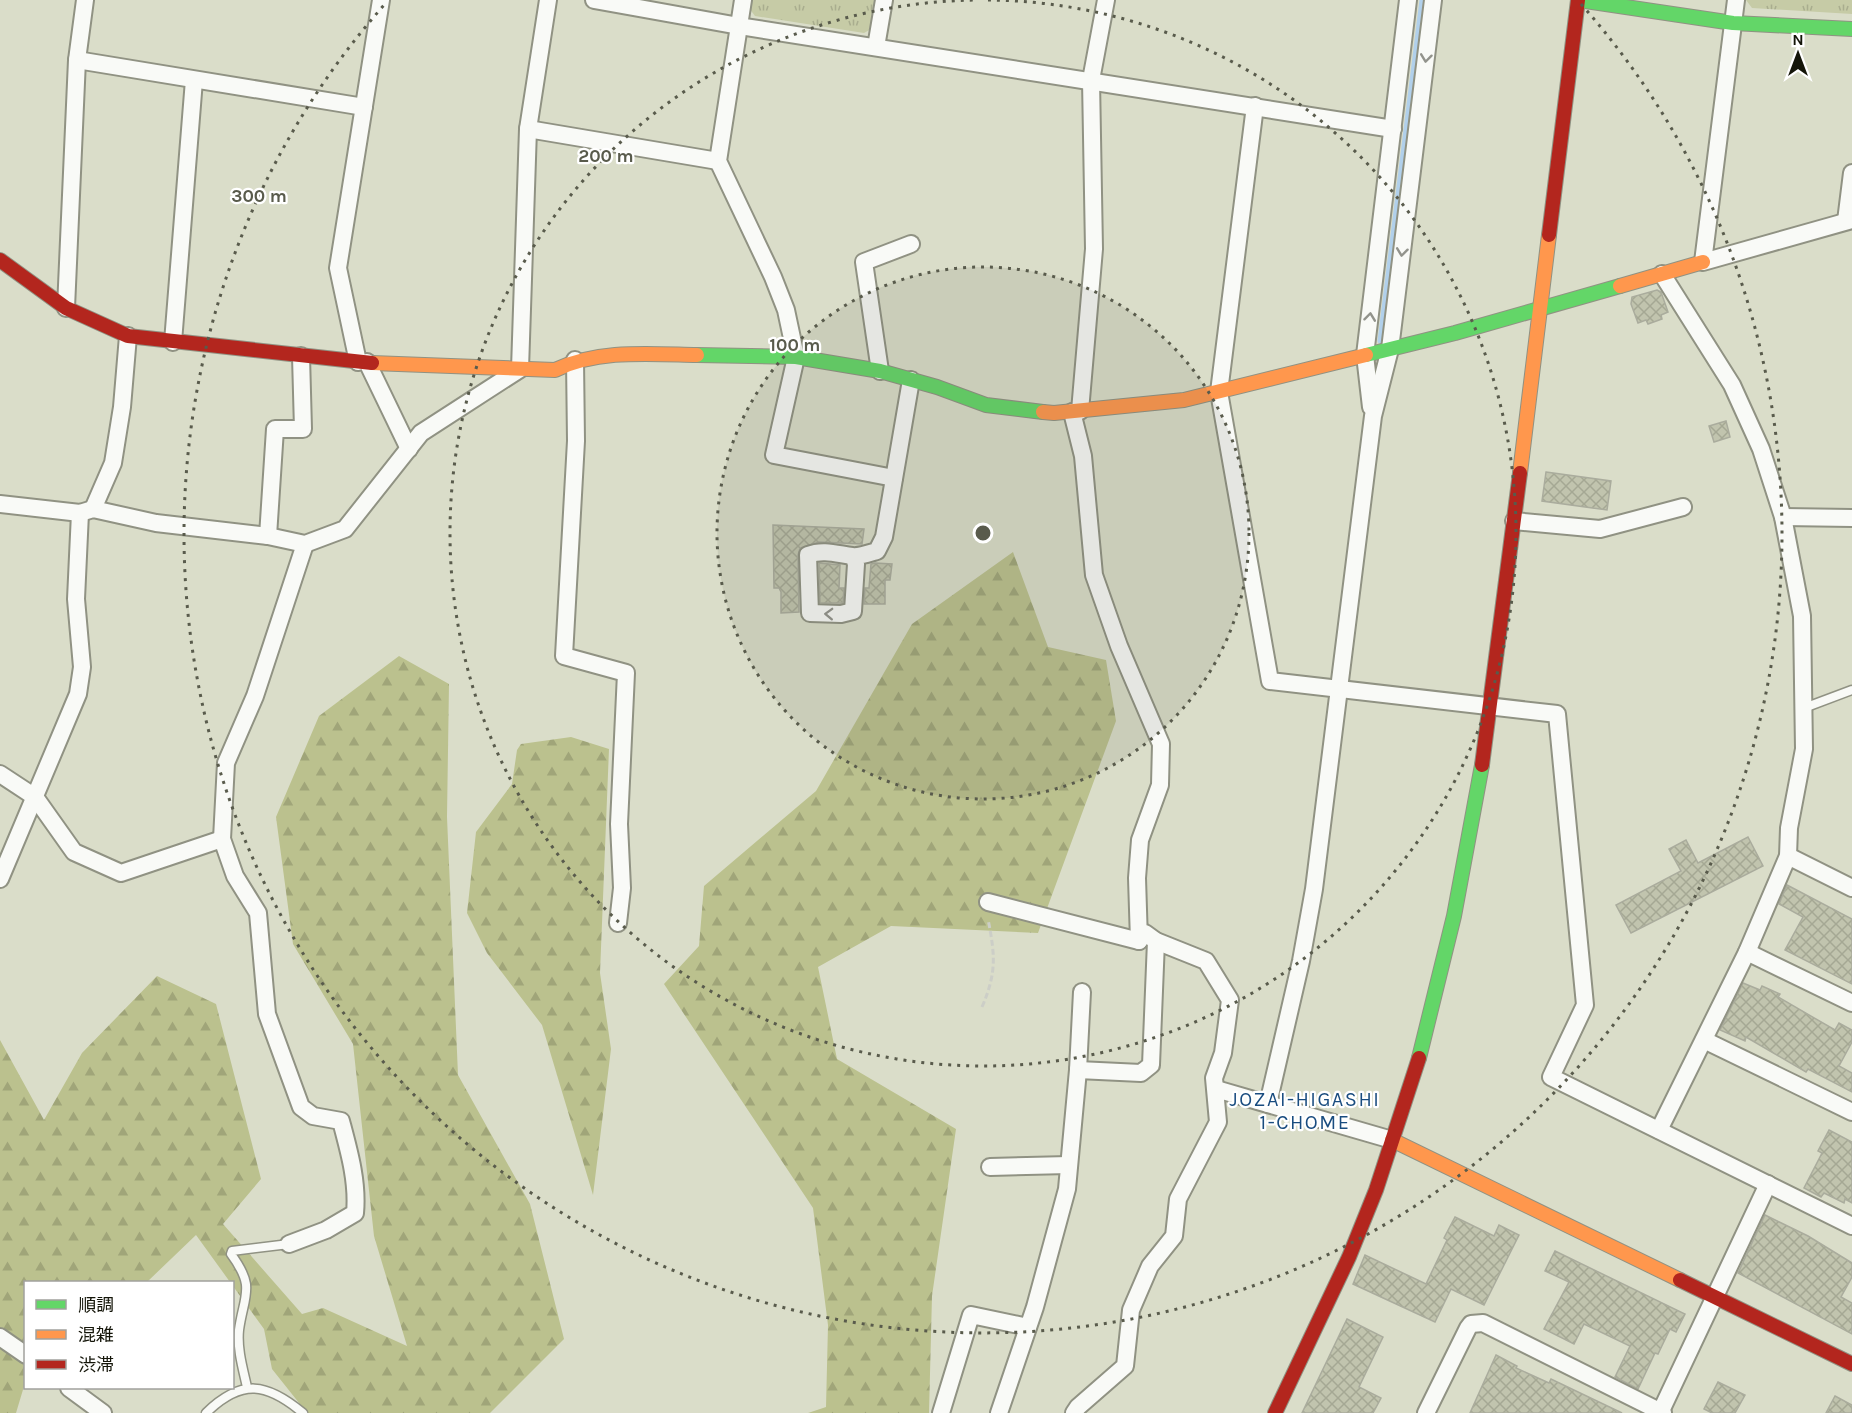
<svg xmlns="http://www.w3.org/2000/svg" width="1852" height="1413" font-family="Karla,'Noto Sans JP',sans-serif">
  <defs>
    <pattern id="forest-firs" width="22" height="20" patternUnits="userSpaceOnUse" patternTransform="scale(1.5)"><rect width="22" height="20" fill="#bbc18e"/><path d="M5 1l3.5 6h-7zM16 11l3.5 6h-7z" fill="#a0a579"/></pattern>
    <pattern id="park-tufts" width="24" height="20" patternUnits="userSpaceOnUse" patternTransform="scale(1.5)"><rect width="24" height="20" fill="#c6cba6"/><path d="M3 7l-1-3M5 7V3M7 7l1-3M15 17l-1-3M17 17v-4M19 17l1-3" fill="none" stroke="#a9ad8e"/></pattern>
    <pattern id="building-cross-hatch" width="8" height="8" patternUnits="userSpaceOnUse" patternTransform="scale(1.5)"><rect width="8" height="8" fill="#c1c4ae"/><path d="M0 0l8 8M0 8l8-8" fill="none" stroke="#a5a894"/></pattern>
  </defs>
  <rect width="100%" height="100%" fill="#daddc9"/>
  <g fill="url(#forest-firs)">
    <path d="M1013,552L1048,647L1106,660L1116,721L1038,933L891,926L818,967L837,1059L956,1129L932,1296L929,1413H808L826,1407L828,1325L813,1208L664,984L699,946L704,886L816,791L912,624Z"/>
    <path d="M399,656L449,684L447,817L458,1075L530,1204L564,1339L490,1413H307L272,1369L264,1329L196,1235L147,1282H26L25,1383L16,1413H0V1040L44,1120L82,1053L157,976L216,1004L261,1179L223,1224L302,1314L323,1308L407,1346L374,1236L353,1044L293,944L276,817L319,716Z"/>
    <path d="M571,737L609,749L600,973L611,1049L593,1195L542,1025L487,953L467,913L476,832L512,784L517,750L521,744Z"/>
  </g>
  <g fill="url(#park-tufts)">
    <path d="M750,0H877L873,28L864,33L755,16L749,8Z"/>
    <path d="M1746,0H1852V14L1752,8Z"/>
  </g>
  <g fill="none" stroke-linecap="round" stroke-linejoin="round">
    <path stroke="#b1d0eb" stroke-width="5" d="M1380,341L1422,0"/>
  </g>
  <g fill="url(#building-cross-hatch)" stroke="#aaac9d" stroke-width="1.5">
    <path d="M1657,290L1661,292L1668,312L1661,315L1662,319L1648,324L1646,320L1638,323L1631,304L1632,297Z"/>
    <path d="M1726,421L1730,437L1714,442L1709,426Z"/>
    <path d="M1546,472L1611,481L1607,510L1542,501Z"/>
    <path d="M773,525L864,529L862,544L819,542L800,548L798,555L799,612L781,613V592L779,588H774Z"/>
    <path d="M819,563L840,565L839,588H844L843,603H820Z"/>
    <path d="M875,563L892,564L890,580H885V604H864L865,588H869L871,564Z"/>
    <path d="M1748,837L1763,866L1631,933L1616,905L1681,871L1669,849L1686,840L1698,863Z"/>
    <path d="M1787,885L1852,919V984L1785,950L1803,917L1779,904Z"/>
    <path d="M1743,983L1760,990L1762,986L1780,994L1778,997L1835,1030L1839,1023L1852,1030V1042L1839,1066L1852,1073V1092L1808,1069L1806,1072L1746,1037L1745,1041L1720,1030Z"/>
    <path d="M1829,1130L1852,1142V1203L1845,1199L1844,1203L1824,1193L1821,1197L1804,1188L1822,1153L1818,1151Z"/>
    <path d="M1765,1215L1808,1236L1852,1263V1277L1841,1297L1852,1303V1334L1738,1273Z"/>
    <path d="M1455,1217L1494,1236L1499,1225L1519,1235L1484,1305L1451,1289L1435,1322L1353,1284L1365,1255L1426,1284L1447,1240L1444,1238Z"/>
    <path d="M1555,1251L1685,1314L1676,1332L1670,1329L1658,1354L1655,1353L1638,1389L1615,1377L1630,1346L1584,1324L1574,1344L1544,1329L1569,1282L1545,1271Z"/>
    <path d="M1347,1319L1383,1337L1359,1387L1381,1398L1373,1413H1302Z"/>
    <path d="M1496,1355L1517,1366L1516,1368L1549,1383L1551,1379L1622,1413H1470Z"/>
    <path d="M1718,1382L1745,1395L1735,1413H1712L1704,1409Z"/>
    <path d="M1835,1396L1852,1405V1413H1826Z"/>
  </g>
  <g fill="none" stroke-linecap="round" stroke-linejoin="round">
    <defs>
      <g id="lane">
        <path d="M1804,708L1852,690"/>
        <path d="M247,1387C243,1369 237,1349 239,1330C244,1294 256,1288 231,1254L232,1251L289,1244"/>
        <path d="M206,1413C242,1378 267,1383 303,1413"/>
      </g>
      <g id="street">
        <path d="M594,0L739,26L1393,129"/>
        <path d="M743,0L718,161L773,277L786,310L796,357L774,455L894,478"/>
        <path d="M1736,0L1703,262L1852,220"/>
        <path d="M876,47L884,0"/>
        <path d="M77,60L364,107"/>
        <path d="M1255,106L1219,392L1270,681L1557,714L1585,1005L1551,1077L1852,1226"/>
        <path d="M528,129L718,161"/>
        <path d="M1846,221L1852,173"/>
        <path d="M66,308L77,60L85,0"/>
        <path d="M173,342L194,80"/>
        <path d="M575,360L576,441L564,656L626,673L619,824L622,888L618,923"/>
        <path d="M358,362L338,268L381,0"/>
        <path d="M367,362L409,449"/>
        <path d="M880,371L864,262L911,244"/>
        <path d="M1371,407L1365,355L1408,0"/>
        <path d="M1080,411L1094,249L1091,80L1106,0"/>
        <path d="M1072,412L1083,456L1094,575L1119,646L1161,744L1160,785L1140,840L1137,878L1139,941"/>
        <path d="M0,504L80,513L93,509L156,523L268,536L305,544L345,529L421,433L520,369L528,129L548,0"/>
        <path d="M93,509L113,463L122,407L128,336"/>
        <path d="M1783,517L1852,518"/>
        <path d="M1514,521L1600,529L1683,507"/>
        <path d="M268,536L275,429H303L301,356"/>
        <path d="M853,556L856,564L853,611L841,614L810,613L808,555C823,549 837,554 852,556C859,557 870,553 877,551L884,537L911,380"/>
        <path d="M0,774L35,797L74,852L121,873L222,839"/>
        <path d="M1788,856L1852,888"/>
        <path d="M0,879L78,694L82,667L76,599L80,513"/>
        <path d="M988,902L1139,941L1145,933L1156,941L1206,961L1230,1000L1223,1053L1214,1078L1218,1122L1178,1199L1174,1236L1150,1266L1131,1310L1125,1366L1078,1407L1074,1413"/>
        <path d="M1747,952L1852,1003"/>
        <path d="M1704,1040L1852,1112"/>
        <path d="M1078,1070L1141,1073L1151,1065L1156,941"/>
        <path d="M1216,1089L1392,1140"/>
        <path d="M1268,1104L1301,961L1314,889L1373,416L1390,349L1433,0"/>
        <path d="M1659,1130L1747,952L1788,856L1789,828L1804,749L1802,616L1783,517L1761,449L1732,385L1662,274"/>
        <path d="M990,1167L1069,1165"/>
        <path d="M289,1244L326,1230L355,1213C358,1182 349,1151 341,1121L313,1116L301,1107L267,1014L258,913L235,876L222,839L226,763L255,696L305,544"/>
        <path d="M0,1337L26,1355"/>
        <path d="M69,1388L103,1413"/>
        <path d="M941,1413L971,1315L1028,1327"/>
        <path d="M999,1413L1035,1307L1067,1189L1078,1070L1082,992"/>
        <path d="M1426,1413L1468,1328L1471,1324L1483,1323L1663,1413"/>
        <path d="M1660,1413L1768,1184"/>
      </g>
      <g id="fast">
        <path d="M1579,0L1733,23L1852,29"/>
        <path d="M697,355L796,357L880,371L937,387L986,405L1043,412"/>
        <path d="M1366,355L1455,333L1620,286"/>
        <path d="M1419,1058L1454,916L1482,765"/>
      </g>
      <g id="slow">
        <path d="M1620,286L1703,262"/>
        <path d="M372,363L555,370C598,349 650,354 697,355"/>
        <path d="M1043,412L1054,413L1184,400L1366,355"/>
        <path d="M1520,473L1549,235"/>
        <path d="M1392,1140L1680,1280"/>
      </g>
      <g id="jam">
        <path d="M1549,235L1578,0"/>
        <path d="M0,260L66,308L128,336L372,363"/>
        <path d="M1482,765L1520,473"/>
        <path d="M1680,1280L1852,1364"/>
        <path d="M1275,1413L1349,1257L1376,1190L1419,1058"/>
      </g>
    </defs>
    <use href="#lane" stroke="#909283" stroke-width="11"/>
    <use href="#street" stroke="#909283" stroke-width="20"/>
    <use href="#fast" stroke="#909283" stroke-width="16"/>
    <use href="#slow" stroke="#909283" stroke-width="16"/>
    <use href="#jam" stroke="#909283" stroke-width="16"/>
    <path stroke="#cccec7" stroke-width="3" stroke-dasharray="6 3" stroke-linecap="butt" d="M982,1007C997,972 995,955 988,919"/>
    <use href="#lane" stroke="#f9faf7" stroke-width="8"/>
    <use href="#street" stroke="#f9faf7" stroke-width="16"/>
    <use href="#fast" stroke="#63d668" stroke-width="14"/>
    <use href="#slow" stroke="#ff974d" stroke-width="14"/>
    <use href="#jam" stroke="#b3261e" stroke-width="14"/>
  </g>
  <defs><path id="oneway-chevron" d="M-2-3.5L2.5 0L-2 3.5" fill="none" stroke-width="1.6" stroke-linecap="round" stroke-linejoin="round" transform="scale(1.5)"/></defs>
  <g stroke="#92938c">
    <use href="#oneway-chevron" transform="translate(1426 58) rotate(97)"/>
    <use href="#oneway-chevron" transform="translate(1402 252) rotate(97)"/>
    <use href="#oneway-chevron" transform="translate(1370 317) rotate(-83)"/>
    <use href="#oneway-chevron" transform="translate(829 614) rotate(-178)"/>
  </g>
  <circle cx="983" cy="533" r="266" fill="#595b4c" fill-opacity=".12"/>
  <g fill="none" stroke="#595b4c" stroke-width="3" stroke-dasharray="3 6">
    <circle cx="983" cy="533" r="266"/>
    <path d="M988 0A533 533 0 1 1 978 0"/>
    <path d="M1581 4A799 799 0 1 1 385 4"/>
  </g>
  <g text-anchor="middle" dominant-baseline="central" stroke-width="4.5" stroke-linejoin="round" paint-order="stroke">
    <g font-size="20" letter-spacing="1.5" fill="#194c7f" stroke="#fff">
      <text x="1305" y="1099">JOZAI-HIGASHI<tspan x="1305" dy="23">1-CHOME</tspan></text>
    </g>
  </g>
  <circle cx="983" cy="533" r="9" fill="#595b4c" stroke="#fff" stroke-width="3"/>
  <g font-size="18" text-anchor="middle" font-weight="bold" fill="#595b4c" stroke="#fff" stroke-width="4.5" stroke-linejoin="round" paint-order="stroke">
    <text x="606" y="162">200 m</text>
    <text x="259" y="202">300 m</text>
    <text x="795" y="351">100 m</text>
  </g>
  <rect x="24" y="1281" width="210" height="108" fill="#ffffff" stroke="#a1a19d" stroke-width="1.5"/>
  <rect x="36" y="1300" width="30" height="9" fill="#63d668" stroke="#a1a19d" stroke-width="1.5"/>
  <text x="78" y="1311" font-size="18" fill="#141509">順調</text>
  <rect x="36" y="1330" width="30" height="9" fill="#ff974d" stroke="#a1a19d" stroke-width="1.5"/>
  <text x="78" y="1341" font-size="18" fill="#141509">混雑</text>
  <rect x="36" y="1360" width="30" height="9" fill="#b3261e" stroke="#a1a19d" stroke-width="1.5"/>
  <text x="78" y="1371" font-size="18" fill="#141509">渋滞</text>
  <g transform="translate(1798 54)" stroke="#ffffff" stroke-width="4.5" paint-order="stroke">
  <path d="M0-4.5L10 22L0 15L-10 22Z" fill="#141509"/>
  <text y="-9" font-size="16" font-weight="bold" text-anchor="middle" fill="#141509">N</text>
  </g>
</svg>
